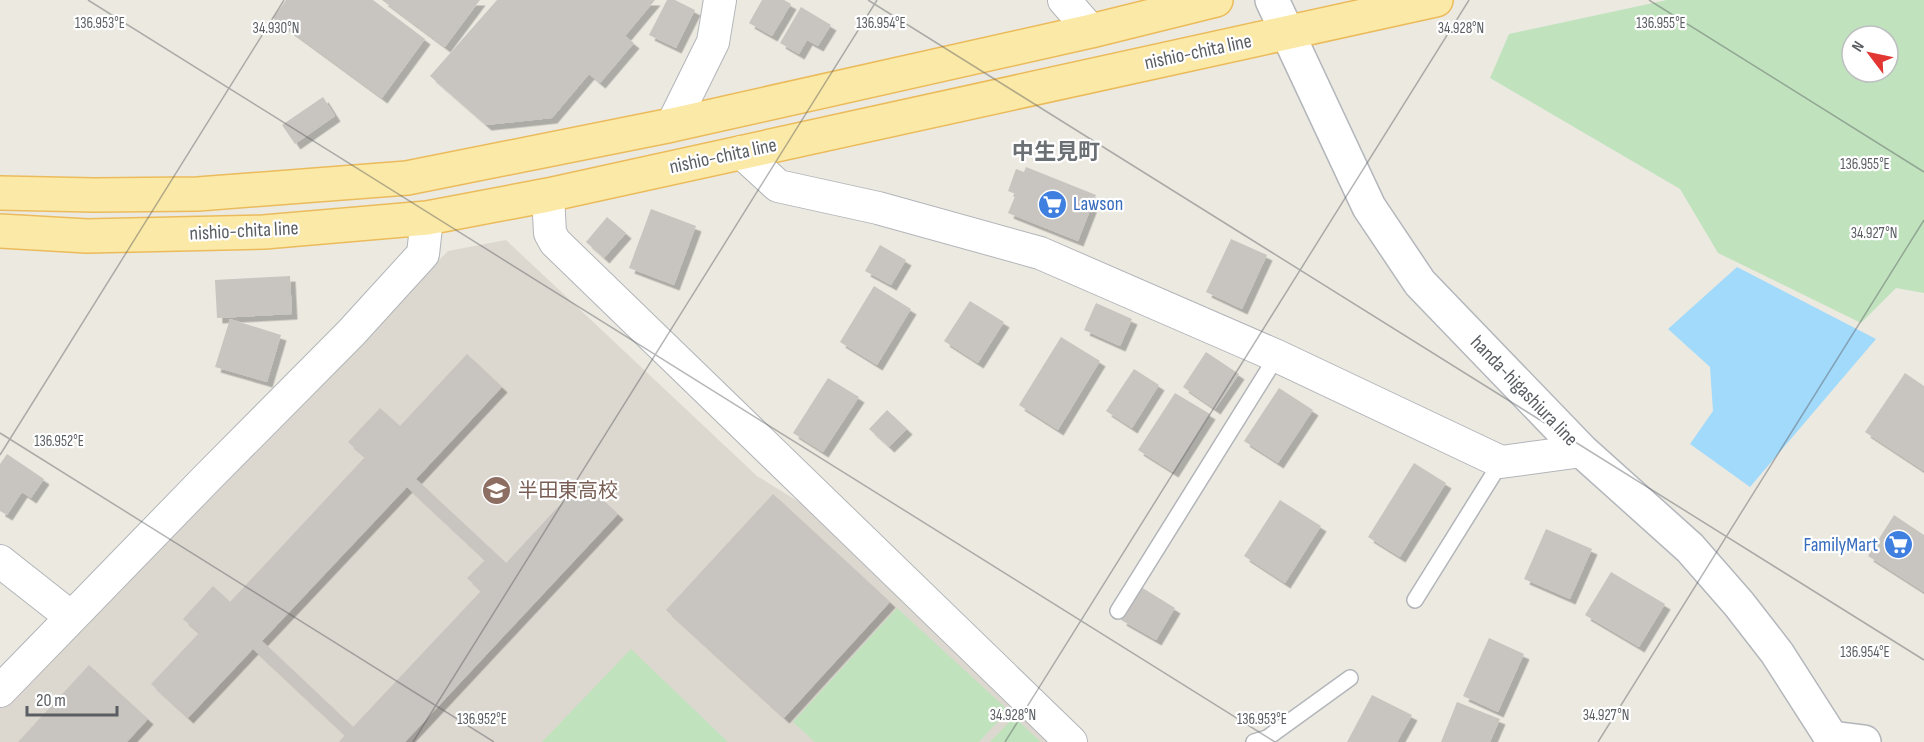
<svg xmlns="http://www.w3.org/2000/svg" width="1924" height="742" font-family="'Sofia Sans Condensed','Noto Sans JP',sans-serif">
  <defs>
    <filter id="shadow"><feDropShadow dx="5.5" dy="5.5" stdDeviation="0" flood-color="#0004"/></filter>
  </defs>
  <rect width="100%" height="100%" fill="#ece9e1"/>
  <path fill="#dcd8d0" d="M506,240L757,476L807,507L1053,742H0V708L448,251Z"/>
  <g fill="#c0e3be" fill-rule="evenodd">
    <path d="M1667,0H1924V293L1896,288L1861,323L1718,253L1680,189L1490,78L1509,34ZM1852,36H1888V72H1852Z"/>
    <path d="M897,608L1008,710L979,742H815L793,722Z"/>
    <path d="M631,649L728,742H542Z"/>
    <path d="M1014,717L1041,742H990Z"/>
  </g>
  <path fill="#a2dafb" d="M1737,267L1876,339L1750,487L1690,444L1713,411L1710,367L1668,329Z"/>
  <g fill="#c8c4bf" fill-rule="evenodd" filter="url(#shadow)">
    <path d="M286,0H373L425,39L382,98L273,18Z"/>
    <path d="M382,0H480L445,47Z"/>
    <path d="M497,0H655L625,36L634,43L600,83L589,74L552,118L486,125L430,76Z"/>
    <path d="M667,0H675L695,10L676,48L649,35Z"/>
    <path d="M762,0H784L791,4L772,36L749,23Z"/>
    <path d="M801,7L831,25L818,46L807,40L799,54L780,43Z"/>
    <path d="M323,97L335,116L295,144L282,125Z"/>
    <path d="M1026,167L1096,195L1078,241L1008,213L1016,194L1008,191L1016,169L1024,172Z"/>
    <path d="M651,209L696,226L674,285L629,268Z"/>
    <path d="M607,217L626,233L604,258L586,242Z"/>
    <path d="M1231,239L1267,255L1242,309L1206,292Z"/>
    <path d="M880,245L906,260L891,285L865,271Z"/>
    <path d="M290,276L292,314L217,318L215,280Z"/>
    <path d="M874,286L911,309L877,365L840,342Z"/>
    <path d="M970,301L1004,322L978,363L944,341Z"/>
    <path d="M1096,303L1132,319L1120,346L1084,330Z"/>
    <path d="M230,319L281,335L267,382L215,367Z"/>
    <path d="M1061,337L1100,361L1058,430L1019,405Z"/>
    <path d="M1206,352L1239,374L1215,409L1183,387Z"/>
    <path d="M467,354L502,387L416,479L506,563L582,481L618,514L405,742H339L345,735L253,649L188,718L151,684L199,633L183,619L213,586L230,602L365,457L348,442L380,408L400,426ZM407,487L485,560L467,578L481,591L353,727L262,641Z"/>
    <path d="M1134,369L1159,385L1132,428L1106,411Z"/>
    <path d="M1905,373L1924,386V471L1865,432Z"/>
    <path d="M828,378L859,397L823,452L793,433Z"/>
    <path d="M1279,388L1313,410L1278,463L1244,441Z"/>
    <path d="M1175,393L1210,414L1173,472L1138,450Z"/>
    <path d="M887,410L907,429L889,447L869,429Z"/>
    <path d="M7,454L44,479L31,498L22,492L7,515L0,511V464Z"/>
    <path d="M1414,463L1446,483L1400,557L1368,537Z"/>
    <path d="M773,494L890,602L784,718L666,610Z"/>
    <path d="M1280,500L1321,526L1285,583L1244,556Z"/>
    <path d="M1894,515L1924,535V592L1868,556Z"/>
    <path d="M1546,529L1592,549L1570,599L1524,579Z"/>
    <path d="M1611,572L1665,604L1639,647L1585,615Z"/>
    <path d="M1141,587L1175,608L1156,640L1121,620Z"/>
    <path d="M1489,638L1524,654L1498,712L1463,696Z"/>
    <path d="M89,665L148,719L127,742H18Z"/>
    <path d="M1372,695L1412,715L1397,742H1347Z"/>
    <path d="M1457,702L1500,719L1490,742H1441Z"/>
  </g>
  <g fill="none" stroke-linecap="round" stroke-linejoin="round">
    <defs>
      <g id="service">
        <path d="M1415,600L1501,462"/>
        <path d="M1118,611L1277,356"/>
        <path d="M1254,742L1267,738L1350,678"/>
      </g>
      <g id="minor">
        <path d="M1064,0L1091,31"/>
        <path d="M672,125L713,42L720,0"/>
        <path d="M741,152L778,186L878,208L1040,253L1277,356L1501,462L1582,451"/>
        <path d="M548,195L550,233L555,242L1071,742"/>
        <path d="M0,561L71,617"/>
        <path d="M0,691L207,478L351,333L423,254L427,218"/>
      </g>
      <path id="tertiary" d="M1832,738L1864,742"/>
      <path id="secondary" d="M1272,0L1369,207L1420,283L1582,451L1690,548L1739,604L1777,653L1834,742"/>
      <g id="primary">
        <path d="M0,193L94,195L198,194L407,178L672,125L1091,31L1216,0"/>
        <path d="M0,231L87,236L264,232L427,218L548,195L1436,0"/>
      </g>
    </defs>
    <use href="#service" stroke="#b2b5b9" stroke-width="18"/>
    <use href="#minor" stroke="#b2b5b9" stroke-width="34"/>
    <use href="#tertiary" stroke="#b2b5b9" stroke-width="36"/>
    <use href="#secondary" stroke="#b3b7bc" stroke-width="36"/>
    <use href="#primary" stroke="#ebbb5b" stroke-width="36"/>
    <use href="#service" stroke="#fff" stroke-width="15"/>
    <use href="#minor" stroke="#fff" stroke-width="32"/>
    <use href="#tertiary" stroke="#fff" stroke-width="33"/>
    <use href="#secondary" stroke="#fff" stroke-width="33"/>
    <use href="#primary" stroke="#fbe9a7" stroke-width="33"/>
  </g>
  <path fill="none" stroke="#5a5e62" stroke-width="1.5" stroke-opacity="0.45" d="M88,0L1275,742M868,0L1924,660M1649,0L1924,172M0,433L494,742M0,455L284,0M413,742L877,0M1005,742L1469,0M1598,742L1924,220"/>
  <defs>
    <symbol id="supermarket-disc" viewBox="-11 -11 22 22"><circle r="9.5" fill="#3f7fe0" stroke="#fff"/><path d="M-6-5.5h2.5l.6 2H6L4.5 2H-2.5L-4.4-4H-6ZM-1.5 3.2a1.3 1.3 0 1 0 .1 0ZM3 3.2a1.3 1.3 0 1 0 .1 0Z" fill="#fff"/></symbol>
    <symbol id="school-disc" viewBox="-11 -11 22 22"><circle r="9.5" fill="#8d6e63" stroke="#fff"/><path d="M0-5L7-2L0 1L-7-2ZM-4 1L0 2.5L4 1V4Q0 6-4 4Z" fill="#fff"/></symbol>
  </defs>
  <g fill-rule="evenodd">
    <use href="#supermarket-disc" x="1036" y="188" width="33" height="33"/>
    <use href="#school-disc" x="480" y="474" width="33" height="33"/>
    <use href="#supermarket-disc" x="1882" y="528" width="33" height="33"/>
  </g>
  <g text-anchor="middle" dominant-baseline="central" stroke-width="4.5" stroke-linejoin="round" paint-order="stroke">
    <g font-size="20" fill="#5a5e62" stroke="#fff">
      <text transform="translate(1198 52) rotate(-12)">nishio-chita line</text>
      <text transform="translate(723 156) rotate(-12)">nishio-chita line</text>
      <text transform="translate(244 231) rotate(-3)">nishio-chita line</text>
      <text transform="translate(1524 391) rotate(46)">handa-higashiura line</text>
    </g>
    <g font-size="20" fill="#366cbe" stroke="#fff" text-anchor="start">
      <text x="1073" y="204">Lawson</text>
      <text x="1878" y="545" text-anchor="end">FamilyMart</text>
    </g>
    <g font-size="20" fill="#785e54" stroke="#fff" text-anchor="start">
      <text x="518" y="491">半田東高校</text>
    </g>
    <g font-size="22" font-weight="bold" fill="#6b7074" stroke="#fff">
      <text x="1056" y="152">中生見町</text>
    </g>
  </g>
  <g font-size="15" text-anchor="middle" fill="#5a5e62" stroke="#fff" stroke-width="4.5" stroke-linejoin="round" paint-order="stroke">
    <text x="1661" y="28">136.955°E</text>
    <text x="100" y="28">136.953°E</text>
    <text x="881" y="28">136.954°E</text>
    <text x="276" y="33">34.930°N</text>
    <text x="1461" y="33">34.928°N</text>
    <text x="1865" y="169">136.955°E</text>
    <text x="1874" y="238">34.927°N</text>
    <text x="59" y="446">136.952°E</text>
    <text x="1865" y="657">136.954°E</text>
    <text x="1013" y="720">34.928°N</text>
    <text x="1606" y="720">34.927°N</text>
    <text x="482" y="724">136.952°E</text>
    <text x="1262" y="724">136.953°E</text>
  </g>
  <g transform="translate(1870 54) rotate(302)"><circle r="28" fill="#ffffff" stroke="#bdbfc0" stroke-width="1.5"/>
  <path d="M0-4.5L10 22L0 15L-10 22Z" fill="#e23632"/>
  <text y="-9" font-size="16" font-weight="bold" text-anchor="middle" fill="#5a5e62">N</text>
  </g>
  <path d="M27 706v9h90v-9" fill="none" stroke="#5a5e62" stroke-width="3"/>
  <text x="36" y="706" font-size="18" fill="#5a5e62" stroke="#ffffff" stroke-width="4.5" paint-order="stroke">20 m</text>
</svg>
